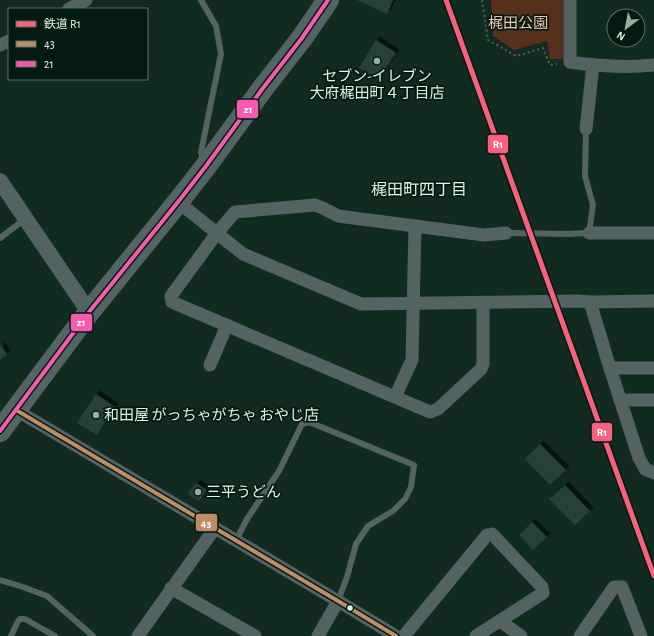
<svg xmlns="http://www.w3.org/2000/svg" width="654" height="636" font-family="'Alegreya Sans','Noto Sans JP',sans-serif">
  <defs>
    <filter id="shadow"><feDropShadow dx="3.5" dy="-3.5" stdDeviation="0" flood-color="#0009"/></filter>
  </defs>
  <rect width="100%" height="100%" fill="#112b21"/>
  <path fill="#562f1d" d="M491,0H563V59H550L547,41L514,50L493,36Z"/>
  <g fill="#264237" filter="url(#shadow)">
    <path d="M357,0H393L387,14Z"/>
    <path d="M376,40L396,53L378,79L359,68Z"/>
    <path d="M0,344L7,354L0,360Z"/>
    <path d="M96,394L115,407L97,435L77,423Z"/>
    <path d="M540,444L566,470L550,485L525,459Z"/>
    <path d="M196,483L207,490L199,501L188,494Z"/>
    <path d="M565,485L590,511L575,525L549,499Z"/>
    <path d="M532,522L547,537L533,550L519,535Z"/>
  </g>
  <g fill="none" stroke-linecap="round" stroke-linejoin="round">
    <path stroke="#52615e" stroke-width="2" stroke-dasharray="2 3" stroke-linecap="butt" d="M482,0L488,40L516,56L543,48L550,65L557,64"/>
    <g stroke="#546262" stroke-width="6">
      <path d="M201,0L216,26L221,54L201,152L204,161"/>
      <path d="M506,233L567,234L589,233L593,205L585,176L586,129"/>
      <path d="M0,238L25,219"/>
      <path d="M236,540L247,519L279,471L302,424L309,422L414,465L411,487L405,499L393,511L368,526L356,544L347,577L338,601"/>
      <path d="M0,580L23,587L47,596L93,636"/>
      <path d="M11,636L18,621L20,619H25L55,636"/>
    </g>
    <g stroke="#546262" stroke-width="13">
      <path d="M570,0V62C598,66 626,68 654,65"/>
      <path d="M69,9L86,0"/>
      <path d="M0,45L9,41"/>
      <path d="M586,129L593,65"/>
      <path d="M178,202L243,254L361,304L578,301L590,302L654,301"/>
      <path d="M589,233H654"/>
      <path d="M483,302V364L481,369L438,409L430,412L172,302L171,296L217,233L235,212L315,205L323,208L338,216L484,235L506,233"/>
      <path d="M590,302L609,365L639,458L645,469L654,473"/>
      <path d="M210,365L227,325"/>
      <path d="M610,368H654"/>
      <path d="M395,397L412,360L415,226"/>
      <path d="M620,400H654"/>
      <path d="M16,410L338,601L396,636"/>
      <path d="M171,588L255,636"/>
      <path d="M500,621L521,636"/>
      <path d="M138,636L215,528"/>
      <path d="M318,636L338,601"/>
      <path d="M404,636L487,535L492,534L542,587L543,593L476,636"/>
      <path d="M580,636L614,587H622L641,636"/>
    </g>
    <path stroke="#546262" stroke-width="16" d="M0,181L89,312"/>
    <path stroke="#526564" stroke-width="22" d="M0,431L89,312L178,202L206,166L263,88L302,38L328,0"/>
    <defs>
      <path id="bus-1" d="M16,410L338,601L396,636"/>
      <path id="bus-2" d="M0,431L89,312L178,202L206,166L263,88L302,38L328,0"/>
    </defs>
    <use href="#bus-1" stroke="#031a10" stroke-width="7"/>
    <use href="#bus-2" stroke="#031a10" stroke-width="7"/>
    <use href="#bus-1" stroke="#c18c65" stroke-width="4"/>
    <use href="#bus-2" stroke="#f75aaf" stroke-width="4"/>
    <defs>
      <path id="rail-1" d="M446,0L654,576"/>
    </defs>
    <use href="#rail-1" stroke="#031a10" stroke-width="8"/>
    <use href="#rail-1" stroke="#f8607d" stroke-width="5"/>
  </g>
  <g fill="#94b0a2" stroke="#031a10" stroke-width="1.5">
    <circle cx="377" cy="61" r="4"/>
    <circle cx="96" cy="415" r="4"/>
    <circle cx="198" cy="492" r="4"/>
  </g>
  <circle fill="#daf7e7" stroke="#031a10" stroke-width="1.5" cx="350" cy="608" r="3.5"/>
  <g text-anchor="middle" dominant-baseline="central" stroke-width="3.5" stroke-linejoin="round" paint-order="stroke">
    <g font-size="15" fill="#f3c5b3" stroke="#031a10">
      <text x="518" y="23">梶田公園</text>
    </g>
    <g font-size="15" fill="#daf7e7" stroke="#031a10" text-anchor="start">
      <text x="377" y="76" text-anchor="middle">セブン-イレブン<tspan x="377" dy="17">大府梶田町４丁目店</tspan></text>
      <text x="104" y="415">和田屋 がっちゃがちゃ おやじ店</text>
      <text x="206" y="492">三平うどん</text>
    </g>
    <g font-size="16" fill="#daf7e7" stroke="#031a10">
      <text x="419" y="190">梶田町四丁目</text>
    </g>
  </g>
  <g stroke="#031a10" stroke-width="1.5">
    <rect x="236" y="99" width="23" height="20" rx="4" fill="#f75aaf"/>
    <rect x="487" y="134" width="22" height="20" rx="4" fill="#f8607d"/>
    <rect x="70" y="313" width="23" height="19" rx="4" fill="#f75aaf"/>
    <rect x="591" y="422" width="22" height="20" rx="4" fill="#f8607d"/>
    <rect x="195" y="513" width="23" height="19" rx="4" fill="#c18c65"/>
  </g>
  <g font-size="11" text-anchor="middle" font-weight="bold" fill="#fff">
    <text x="248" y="113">21</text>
    <text x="498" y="148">R1</text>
    <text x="81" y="326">21</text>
    <text x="602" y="436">R1</text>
    <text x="206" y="527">43</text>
  </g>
  <rect x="8" y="8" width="140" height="72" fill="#031a10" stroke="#597266"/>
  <rect x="16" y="21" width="20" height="6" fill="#f8607d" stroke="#597266"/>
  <text x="44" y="28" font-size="12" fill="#daf7e7">鉄道 R1</text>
  <rect x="16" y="41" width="20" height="6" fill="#c18c65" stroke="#597266"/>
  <text x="44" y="48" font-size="12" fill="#daf7e7">43</text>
  <rect x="16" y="61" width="20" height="6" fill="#f75aaf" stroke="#597266"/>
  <text x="44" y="68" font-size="12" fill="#daf7e7">21</text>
  <g transform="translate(626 28) rotate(212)"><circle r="19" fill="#031a10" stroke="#597266"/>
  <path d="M0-3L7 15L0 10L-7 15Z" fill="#94b0a2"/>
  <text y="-6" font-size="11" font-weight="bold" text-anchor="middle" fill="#daf7e7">N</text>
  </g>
</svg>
